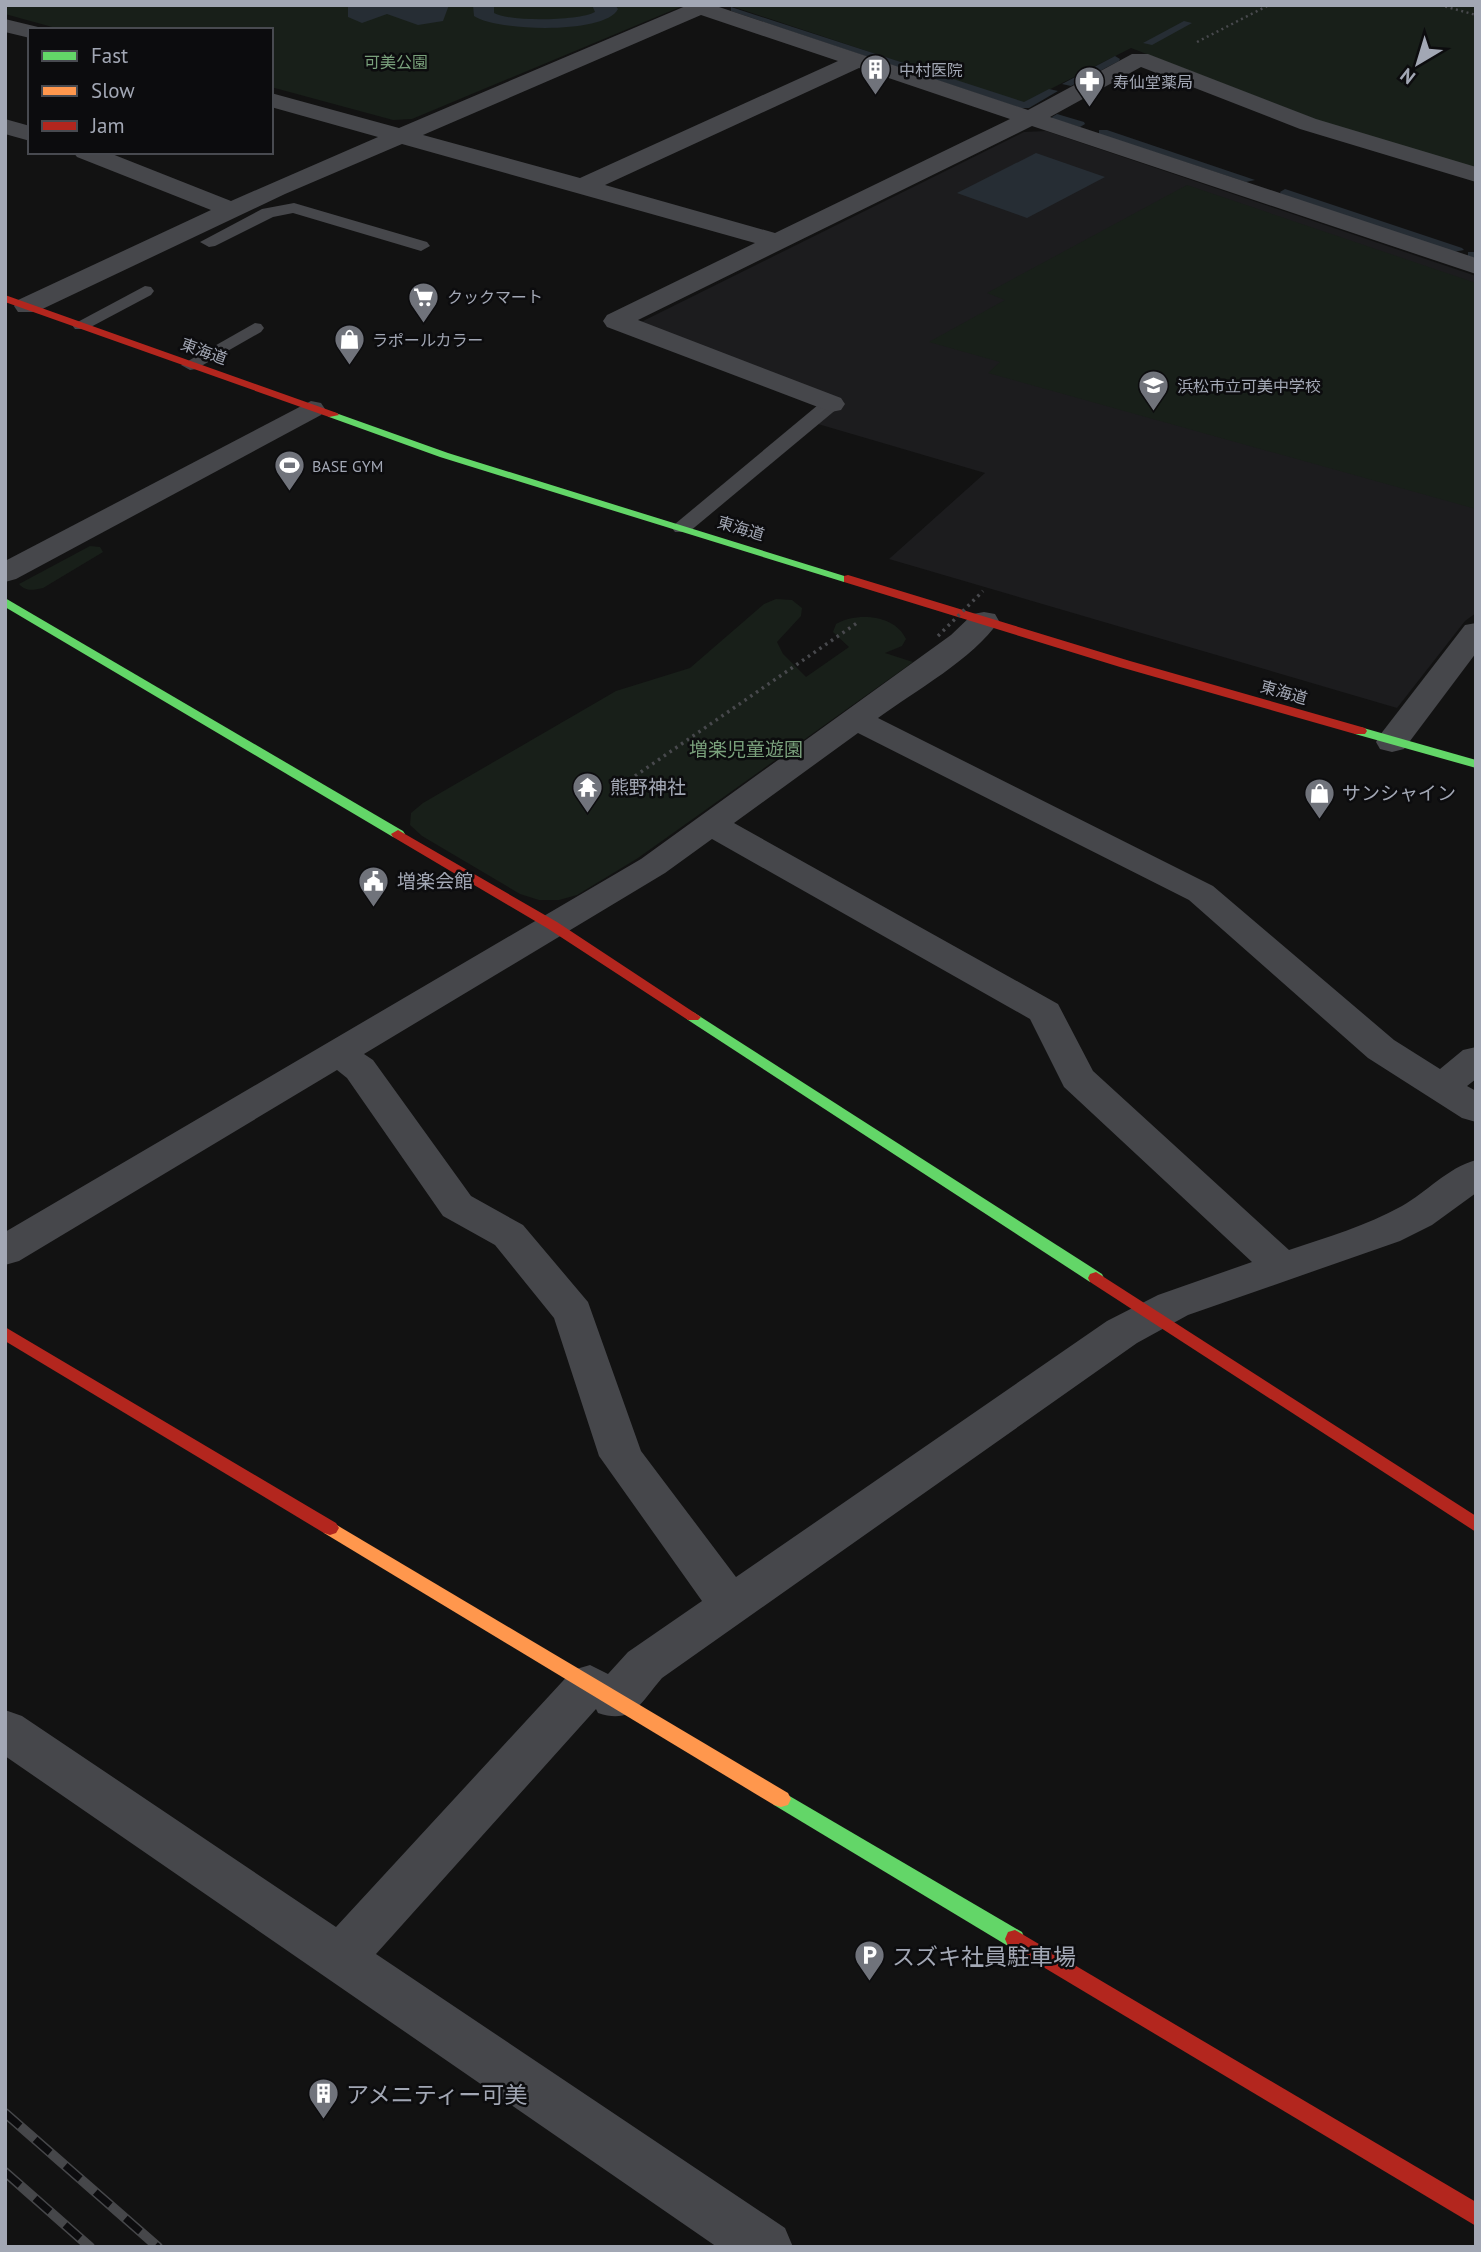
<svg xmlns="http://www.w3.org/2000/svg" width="1481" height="2252" font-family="'PT Sans','Noto Sans JP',sans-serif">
  <rect width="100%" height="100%" fill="#121212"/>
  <path fill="#1c1c1e" d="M1046,131L1476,276V613L1465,621L1397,708L889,559L985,473L818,424L844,402L639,323L1024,132Z"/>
  <g fill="#181f19">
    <path d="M5,5H685L412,119L393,120L271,87V30H63L5,14Z"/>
    <path d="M728,5H1475L1476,168L1317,120L1131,48L1023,103Z"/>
    <path d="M1187,185L1476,283V509L988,373L1000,362L929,342L1005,300L987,293Z"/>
    <path d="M90,546L100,547L103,552L43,588C33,590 26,592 19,584Z"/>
    <path d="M776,599L792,600L802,608L801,616L777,642L783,654L806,677L849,647L833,632L836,624C856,612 895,614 906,639L902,646L885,653L913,662L638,858L577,895L559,900H539L520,894L422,836L410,825L411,813L423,803L616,691L690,668L764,604Z"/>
  </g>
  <g fill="#262d34">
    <path d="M348,5H449L443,21L418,25L387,14L362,23L348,17Z"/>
    <path d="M473,5H494V13C509,22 579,21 595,12L592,5H615L618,9C605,35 495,31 474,16Z"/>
    <path d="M1036,153L1105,177L1027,218L957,193Z"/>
  </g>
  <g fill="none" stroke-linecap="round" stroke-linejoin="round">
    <g fill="#262d34" fill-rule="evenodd">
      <path d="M731,7L1024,102L1049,89L1058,91L1029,108H1020L731,11Z"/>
      <path d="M1184,21L1192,23L1152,45L1143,43Z"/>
      <path d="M1115,56L1120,59L1119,61L1071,86L1062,84Z"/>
      <path d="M1057,114L1084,122L1085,124L1080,127L1053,119L1052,117Z"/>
      <path d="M1099,130H1107L1255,180L1246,182L1099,134Z"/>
      <path d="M1285,189L1462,248L1464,250L1454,252L1281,194L1280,192Z"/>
      <path d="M1468,252H1476V258L1468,256Z"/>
    </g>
    <g stroke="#48494d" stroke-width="2.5" stroke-dasharray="2 3.5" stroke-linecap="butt">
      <path d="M1440,5L1476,15"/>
      <path d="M1197,42L1269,5"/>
    </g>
    <path stroke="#48494d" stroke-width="3.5" stroke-dasharray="2.5 4.5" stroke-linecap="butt" d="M635,776L857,623"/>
    <g fill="#46474b" fill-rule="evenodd">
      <path d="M294,203L427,242L430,246L421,251L293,213L273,217L215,246L209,247L200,242L262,209Z"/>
      <path d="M145,286L151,287L154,291L151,295L87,329H75L72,325Z"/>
      <path d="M255,323L261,324L264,328L261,332L196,369L190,370L181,365Z"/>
      <path d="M831,398L840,404L838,408L689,532H675L672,528L675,524L824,400Z"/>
    </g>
    <g fill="#46474b" fill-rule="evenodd">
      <path d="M688,5H713L1028,110L1132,54H1148L1316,119L1476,167V182L1300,129L1141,67L1050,117L1476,258V274L1032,126L638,320L841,398L845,404L841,410L831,412L607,327L603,321L607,315L755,243L402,144L285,194L36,312H18L14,306L18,300L211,210L77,157L73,152H107L231,201L378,137L271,107V93L399,128ZM701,15L838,61L580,178L423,135ZM859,68L1010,119L775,233L605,185Z"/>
      <path d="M5,19L38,27L39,30H30V38L5,32Z"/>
      <path d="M5,119L30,126V141L5,134Z"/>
      <path d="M311,401L321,403L325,409L321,415L16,579L5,582V561Z"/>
      <path d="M984,612L995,614L999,621C973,659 915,691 878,718L1213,886L1394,1040L1440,1069L1463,1050L1476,1047V1079L1467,1086L1476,1091V1122L1462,1118L1368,1058L1189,900L858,733L734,823L1058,1004L1093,1071L1289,1250C1327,1237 1366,1226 1402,1206C1427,1192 1447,1168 1476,1160V1193L1432,1225L1400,1241L1188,1315L1137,1343L662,1678C641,1702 633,1725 598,1713L596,1709L376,1954L785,2228L793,2247H717L5,1756V1710L22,1716L336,1927L573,1670L590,1665L608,1674L628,1652L702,1601L599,1456L554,1318L495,1245L443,1216L347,1078L337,1070L19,1261L5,1265V1232L641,859L951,635L973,614ZM712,839L1030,1019L1064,1087L1252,1262L1158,1295L1107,1321L736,1577L641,1451L588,1302L523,1225L471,1196L373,1060L364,1054L665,873Z"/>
      <path d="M1476,623V653L1404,749L1392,752L1380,749L1376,742L1380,735L1465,625Z"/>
    </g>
    <g fill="#63d668" fill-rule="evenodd">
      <path d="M333,412L448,453L854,579L852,582H844L440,457L329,417L327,415Z"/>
      <path d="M5,598L403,831L405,834L398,838L393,837L5,607Z"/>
      <path d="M1360,727L1476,760V768L1355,734L1353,731Z"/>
      <path d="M693,1012L1102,1274L1104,1278L1102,1282H1090L688,1020L685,1017Z"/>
      <path d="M781,1791L1022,1932L1025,1939L1022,1946L1015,1948L1008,1946L774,1805L771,1799L774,1793Z"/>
    </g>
    <path fill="#ff974d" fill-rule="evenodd" d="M330,1521L788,1793L791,1799L788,1805L781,1807L774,1805L324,1533L321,1528L324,1523Z"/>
    <g fill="#b3261e" fill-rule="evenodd">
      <path d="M5,295L337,413L339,415L329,417L5,302Z"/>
      <path d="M848,575L1130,661L1365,728L1367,731L1365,734H1355L1120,667L844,582V576Z"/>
      <path d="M398,830L557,922L701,1017L698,1020H688L547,928L393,837L391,834Z"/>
      <path d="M1096,1272L1476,1516V1532L1090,1282L1088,1278L1090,1274Z"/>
      <path d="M5,1327L336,1523L339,1528L336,1533L330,1535L324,1533L5,1341Z"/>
      <path d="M1015,1930L1476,2202V2226L1008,1946L1005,1939L1008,1932Z"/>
    </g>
    <defs>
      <g id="rail">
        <path d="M5,2113L158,2247"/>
        <path d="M5,2172L90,2247"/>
      </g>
    </defs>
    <use href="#rail" stroke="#46474a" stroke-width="10"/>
    <use href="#rail" stroke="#0c0c0e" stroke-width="7" stroke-dasharray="20" stroke-linecap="butt"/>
    <path stroke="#48494d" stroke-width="3.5" stroke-dasharray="2.5 4.5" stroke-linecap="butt" d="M938,636L983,591"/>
  </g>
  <defs>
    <symbol id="building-pin" viewBox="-11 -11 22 30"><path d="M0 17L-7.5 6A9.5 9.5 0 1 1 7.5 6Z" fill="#70737b" stroke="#0c0c0e"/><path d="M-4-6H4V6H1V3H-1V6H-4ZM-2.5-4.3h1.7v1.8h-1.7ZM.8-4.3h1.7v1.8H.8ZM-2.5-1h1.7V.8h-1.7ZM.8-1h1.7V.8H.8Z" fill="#fff"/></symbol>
    <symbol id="pharmacy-pin" viewBox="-11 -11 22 30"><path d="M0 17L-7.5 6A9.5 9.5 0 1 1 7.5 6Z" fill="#70737b" stroke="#0c0c0e"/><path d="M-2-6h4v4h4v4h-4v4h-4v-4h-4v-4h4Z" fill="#fff"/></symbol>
    <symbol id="supermarket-pin" viewBox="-11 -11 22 30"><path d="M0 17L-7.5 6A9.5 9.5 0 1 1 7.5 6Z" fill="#70737b" stroke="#0c0c0e"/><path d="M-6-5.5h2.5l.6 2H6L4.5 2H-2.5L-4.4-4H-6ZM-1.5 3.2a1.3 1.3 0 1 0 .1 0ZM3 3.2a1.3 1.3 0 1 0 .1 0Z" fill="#fff"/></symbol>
    <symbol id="shop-pin" viewBox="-11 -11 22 30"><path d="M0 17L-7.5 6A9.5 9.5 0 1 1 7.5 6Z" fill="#70737b" stroke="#0c0c0e"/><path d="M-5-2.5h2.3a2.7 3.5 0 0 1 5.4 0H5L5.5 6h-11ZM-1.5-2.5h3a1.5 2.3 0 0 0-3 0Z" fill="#fff"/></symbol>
    <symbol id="school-pin" viewBox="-11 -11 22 30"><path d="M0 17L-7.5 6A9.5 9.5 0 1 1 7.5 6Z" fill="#70737b" stroke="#0c0c0e"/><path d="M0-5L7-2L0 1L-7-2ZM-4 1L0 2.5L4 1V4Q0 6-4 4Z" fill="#fff"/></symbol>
    <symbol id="stadium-pin" viewBox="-11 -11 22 30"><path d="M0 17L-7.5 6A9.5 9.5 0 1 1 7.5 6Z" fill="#70737b" stroke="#0c0c0e"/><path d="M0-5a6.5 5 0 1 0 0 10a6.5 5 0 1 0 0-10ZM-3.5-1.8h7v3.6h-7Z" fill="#fff"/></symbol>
    <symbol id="temple-pin" viewBox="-11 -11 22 30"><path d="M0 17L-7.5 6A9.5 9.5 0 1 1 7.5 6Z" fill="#70737b" stroke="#0c0c0e"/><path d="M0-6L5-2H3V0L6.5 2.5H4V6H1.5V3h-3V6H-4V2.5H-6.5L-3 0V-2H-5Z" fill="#fff"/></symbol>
    <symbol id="civic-pin" viewBox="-11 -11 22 30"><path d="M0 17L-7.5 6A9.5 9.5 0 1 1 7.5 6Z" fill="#70737b" stroke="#0c0c0e"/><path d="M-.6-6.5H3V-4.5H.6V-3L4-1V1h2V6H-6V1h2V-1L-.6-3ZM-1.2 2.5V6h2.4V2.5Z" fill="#fff"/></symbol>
    <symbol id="parking-pin" viewBox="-11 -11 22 30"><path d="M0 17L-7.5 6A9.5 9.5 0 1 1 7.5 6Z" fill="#70737b" stroke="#0c0c0e"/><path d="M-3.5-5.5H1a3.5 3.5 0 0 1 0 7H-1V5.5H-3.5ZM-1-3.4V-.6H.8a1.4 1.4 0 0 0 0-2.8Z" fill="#fff"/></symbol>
  </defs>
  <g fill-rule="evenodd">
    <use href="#building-pin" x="858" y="52" width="35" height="47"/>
    <use href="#pharmacy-pin" x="1072" y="64" width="35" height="47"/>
    <use href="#supermarket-pin" x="406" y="280" width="35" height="47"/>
    <use href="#shop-pin" x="332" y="322" width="35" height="47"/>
    <use href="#school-pin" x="1136" y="368" width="35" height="47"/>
    <use href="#stadium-pin" x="272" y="448" width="35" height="47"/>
    <use href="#temple-pin" x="570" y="770" width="35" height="47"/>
    <use href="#shop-pin" x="1302" y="776" width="35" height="47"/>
    <use href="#civic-pin" x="356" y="864" width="35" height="47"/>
    <use href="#parking-pin" x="852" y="1938" width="35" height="47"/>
    <use href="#building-pin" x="306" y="2076" width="35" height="47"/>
  </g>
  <g text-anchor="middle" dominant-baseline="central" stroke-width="5" stroke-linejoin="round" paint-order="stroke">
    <g font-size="16" fill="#79a07b" stroke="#0c0c0e">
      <text x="396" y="62">可美公園</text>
    </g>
    <g font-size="16" fill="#a2a7b4" stroke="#0c0c0e" text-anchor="start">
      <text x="899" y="70">中村医院</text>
      <text x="1113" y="82">寿仙堂薬局</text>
      <text x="447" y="297">クックマート</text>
      <text x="372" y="340">ラポールカラー</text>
      <text x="1177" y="386">浜松市立可美中学校</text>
      <text x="312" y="466">BASE GYM</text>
    </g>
    <g font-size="16" fill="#a2a7b4" stroke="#0c0c0e">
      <text transform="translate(204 351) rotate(20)">東海道</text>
      <text transform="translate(741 528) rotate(17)">東海道</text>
      <text transform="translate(1284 692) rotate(16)">東海道</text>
    </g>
    <g font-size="19" fill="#79a07b" stroke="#0c0c0e">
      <text x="746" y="749">増楽児童遊園</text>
    </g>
    <g font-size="19" fill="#a2a7b4" stroke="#0c0c0e" text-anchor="start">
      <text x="610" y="787">熊野神社</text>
      <text x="1342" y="793">サンシャイン</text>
      <text x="397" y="881">増楽会館</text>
    </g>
    <g font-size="23" fill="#a2a7b4" stroke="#0c0c0e" text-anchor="start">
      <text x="892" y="1956">スズキ社員駐車場</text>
      <text x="346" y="2094">アメニティー可美</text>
    </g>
  </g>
  <rect width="1481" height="2252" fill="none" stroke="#a2a7b4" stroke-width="14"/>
  <rect x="28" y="28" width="245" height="126" fill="#0c0c0e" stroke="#484a50" stroke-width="2"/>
  <rect x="42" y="51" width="35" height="10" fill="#63d668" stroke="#484a50" stroke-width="2"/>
  <text x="91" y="63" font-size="21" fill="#a2a7b4">Fast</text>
  <rect x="42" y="86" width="35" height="10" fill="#ff974d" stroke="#484a50" stroke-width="2"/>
  <text x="91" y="98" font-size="21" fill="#a2a7b4">Slow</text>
  <rect x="42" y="121" width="35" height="10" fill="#b3261e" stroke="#484a50" stroke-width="2"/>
  <text x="91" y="133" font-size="21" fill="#a2a7b4">Jam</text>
  <g transform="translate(1418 63) rotate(218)" stroke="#0c0c0e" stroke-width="5" paint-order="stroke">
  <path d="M0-5L12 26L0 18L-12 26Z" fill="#a2a7b4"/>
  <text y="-10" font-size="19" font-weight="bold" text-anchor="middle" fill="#a2a7b4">N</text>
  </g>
</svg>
